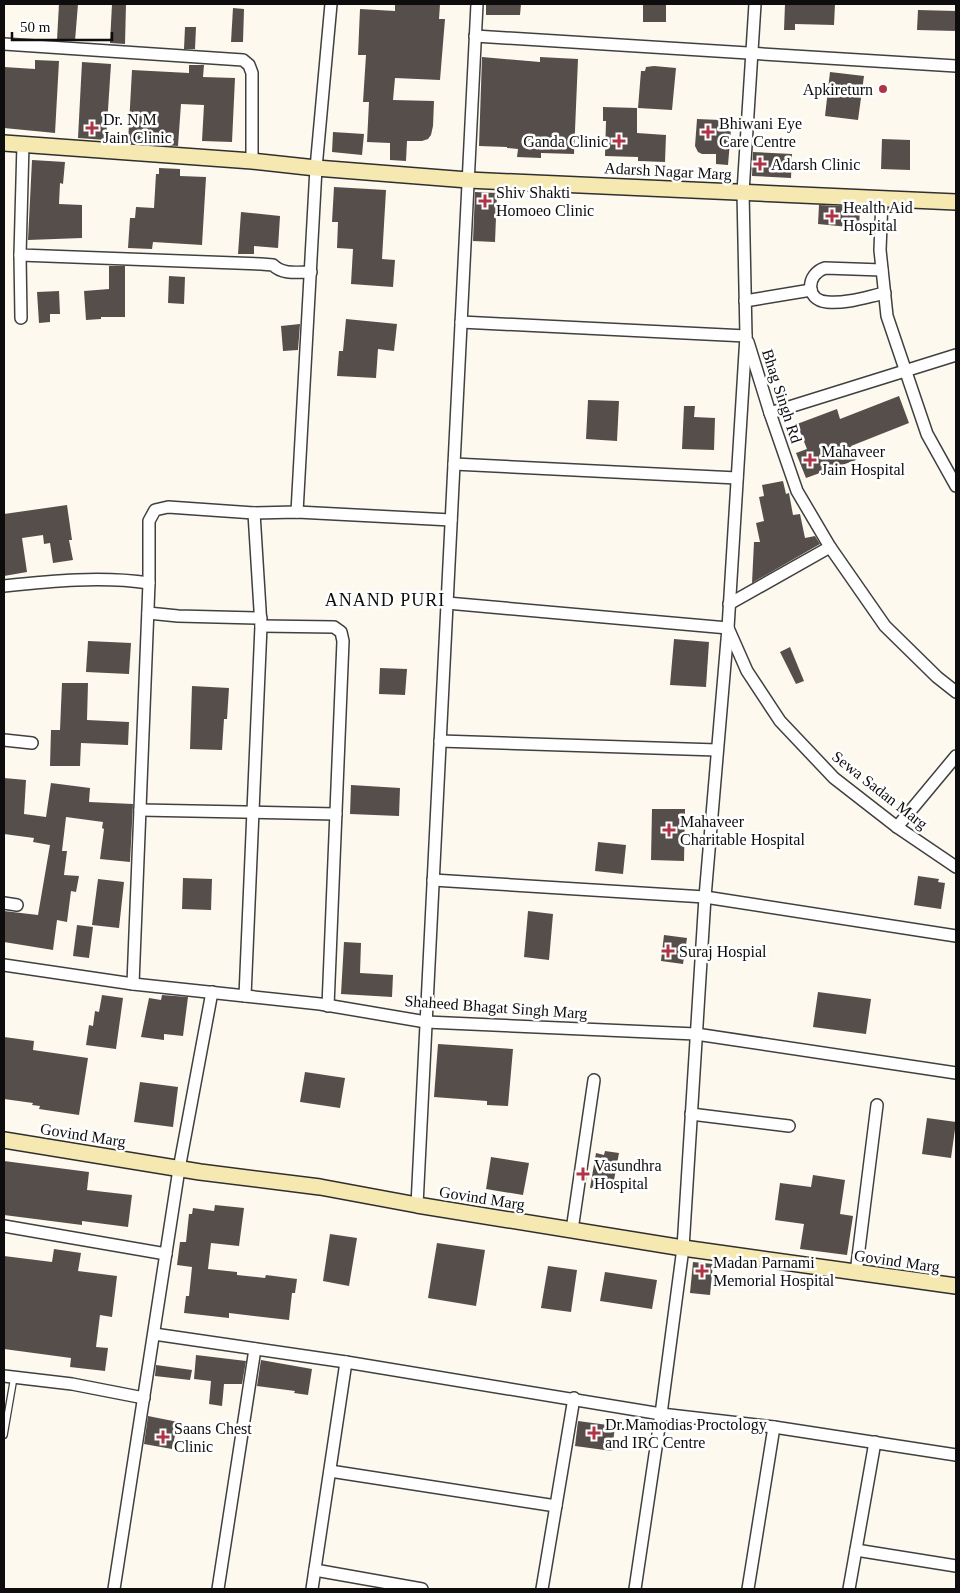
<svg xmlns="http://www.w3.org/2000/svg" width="960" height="1593" font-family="Georgia,serif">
  <rect width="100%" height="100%" fill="#fdf9ef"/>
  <g fill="#554e4b">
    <path d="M59,4H78L75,41L57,40Z"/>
    <path d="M112,4H126L125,44L110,43Z"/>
    <path d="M395,4H440L439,19H445L440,80L395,78L393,100L434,101L433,126L431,135L428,139L422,141H407L406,161L390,160V143L367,142L369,102H363L366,55H358L360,9L395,11Z"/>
    <path d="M486,4H521L520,15H486Z"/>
    <rect x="643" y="4" width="23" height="18"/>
    <path d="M785,4H835L834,25L795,24V30H784Z"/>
    <path d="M233,8L244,9L243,42H231Z"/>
    <path d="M918,10L956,11V31L917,30Z"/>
    <path d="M185,27H196L195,49H184Z"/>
    <path d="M482,57L540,62V57L578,59L574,154L541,153V158L517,157L518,149L507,148V147L479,146Z"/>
    <path d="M35,60L59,61L55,133L4,128V67L35,69Z"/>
    <path d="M82,62L111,64L106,140L78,138Z"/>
    <path d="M189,65H204L203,77L235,78L232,142L202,141L204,105L181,104L178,146L128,143L132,70L189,73Z"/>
    <path d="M654,66L676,68L672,110L638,108L641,71H645L646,67Z"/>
    <path d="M830,72L864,76L858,120L825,116Z"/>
    <path d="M603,107L637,108V133L666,135L665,162L638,161V157L605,156L606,121H603Z"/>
    <path d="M720,116L732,117L728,165L716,164V154H702L698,152L695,146L697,119L720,120Z"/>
    <path d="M333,132L364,134L362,155L332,152Z"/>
    <path d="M882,139L910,140V170L881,169Z"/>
    <path d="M753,152L792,154L791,178L752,176Z"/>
    <path d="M32,160L65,162L63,184L60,183L59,204L82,205V238L28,240Z"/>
    <path d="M159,168L180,169V176L206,177L202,245L153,242L152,249L128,248L130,218H135L136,207L154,208L156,174H159Z"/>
    <path d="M334,187L386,190L382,259L395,260L393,287L351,284L353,249L337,248L338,222H332Z"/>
    <path d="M475,192L497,193L495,242L473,241Z"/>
    <path d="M819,205L860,207L859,228L818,224Z"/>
    <path d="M241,212L280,216L278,248L254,246V254H238Z"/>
    <path d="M109,266H125V317H101V319L86,320L84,291L109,289Z"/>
    <path d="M169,276L185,277L184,304L168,303Z"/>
    <path d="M59,291L60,314H50V322L39,323L37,292Z"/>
    <path d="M346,319L397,324L394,351L378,349L376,378L337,376L339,351H343Z"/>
    <path d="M300,324L298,350L283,351L281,326Z"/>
    <path d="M899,396L909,423L851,446L856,460L806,478L796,453L807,449L797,424L837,409L840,419Z"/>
    <path d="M588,400L619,401L617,441L586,439Z"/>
    <path d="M684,406H695L694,417L715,418L714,450L682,449Z"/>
    <path d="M783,481L786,494L789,493L793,515L800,514L805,538L815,536L820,544L752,583L754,542H760L756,523L764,521L759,497L764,496L762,485Z"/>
    <path d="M67,505L72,540H69L73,560L53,563L50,543L44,544L43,535L22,538L27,572L4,576V514Z"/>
    <path d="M674,639L709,642L706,687L670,685Z"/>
    <path d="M88,641L131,643L129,674L86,672Z"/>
    <path d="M790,647L804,681L796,684L780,652Z"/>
    <path d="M380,668L407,669L405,695L379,694Z"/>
    <path d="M62,683H88L87,720L129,722L128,745L81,743L80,766H50L51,730H60Z"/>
    <path d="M192,686L229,688L227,719H224L222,750L190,749Z"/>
    <path d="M4,778L26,780L24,814L46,817L51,783L90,788L89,802L133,804L130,862L100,859L104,829L102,828L103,822L66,817L62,851H67L64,875L79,876L76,892L71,891L67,922L57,920L53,950L4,942V911L38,915L50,845L33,842L34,838L4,834Z"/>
    <path d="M351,785L400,788L399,816L350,814Z"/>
    <path d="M652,809H685L684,861L651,860Z"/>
    <path d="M598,842L626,845L623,874L595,871Z"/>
    <path d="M918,876L939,879L938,882L945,883L941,909L914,905Z"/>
    <path d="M183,878L212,879L211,910L182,909Z"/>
    <path d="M98,879L124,882L119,928L92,925Z"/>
    <path d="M528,911L553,914L549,960L524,957Z"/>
    <path d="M77,925L93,927L89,958L73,956Z"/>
    <path d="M664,935L687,938L683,964L661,961Z"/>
    <path d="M344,942L361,943L360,973L393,975L392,997L341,994Z"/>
    <path d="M818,992L871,999L866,1034L813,1027Z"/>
    <path d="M102,995L123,998L116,1049L86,1045L89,1025L93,1026L95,1011L99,1012Z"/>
    <path d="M162,995L188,997L183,1036L164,1034V1040L141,1037L149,998L161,1000Z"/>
    <path d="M4,1037L34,1041L33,1050L88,1058L79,1115L39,1109L40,1106L32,1105L33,1103L4,1099Z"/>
    <path d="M438,1044L513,1049L508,1106L487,1105V1101L434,1097Z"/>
    <path d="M305,1072L345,1078L340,1108L300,1102Z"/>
    <path d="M140,1082L178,1087L173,1127L134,1122Z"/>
    <path d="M927,1118L956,1122L951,1158L922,1154Z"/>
    <path d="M605,1151L619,1153L612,1191L590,1188L596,1153L604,1155Z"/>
    <path d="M491,1157L529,1163L523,1195L486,1189Z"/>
    <path d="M4,1161L89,1172L87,1190L132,1195L128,1227L82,1221V1225L4,1215Z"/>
    <path d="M813,1175L845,1180L840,1214L853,1216L847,1255L800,1249L804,1224L775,1220L780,1183L811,1187Z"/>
    <path d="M215,1205L244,1208L239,1246L211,1243L208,1269L237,1272V1275L265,1278L266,1275L297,1279L295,1293H292L289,1320L229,1313V1318L184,1313L186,1296H189L192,1267L177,1265L180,1242H186L189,1214H192L193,1208L214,1211Z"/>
    <path d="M330,1234L357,1238L349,1286L323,1281Z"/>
    <path d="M437,1243L485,1250L476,1306L428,1298Z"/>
    <path d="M54,1249L81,1253L78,1271L117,1276L112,1317L100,1315L96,1347L108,1348L105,1371L70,1367L71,1358L4,1349V1256L52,1262Z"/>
    <path d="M693,1262L713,1264L710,1295L690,1293Z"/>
    <path d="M548,1266L577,1270L571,1312L541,1308Z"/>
    <path d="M605,1272L657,1280L652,1309L600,1301Z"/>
    <path d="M196,1355L246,1361L242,1384H224L222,1406L209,1404L211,1381L194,1379Z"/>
    <path d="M261,1360L312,1369L308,1395L294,1393L295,1391L257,1386Z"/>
    <path d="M156,1365L192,1370L190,1380L155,1376Z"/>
    <path d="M148,1416L178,1422L172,1449L144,1444Z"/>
    <path d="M578,1421L615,1426L612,1451L575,1446Z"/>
  </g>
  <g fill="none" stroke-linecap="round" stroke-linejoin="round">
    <defs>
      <path id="lane" d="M4,1435L14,1377"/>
      <g id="street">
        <path d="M475,36L956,66"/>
        <path d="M4,44L243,60L249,65L252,73V161"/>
        <path d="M23,144L20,255L261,264L273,265C283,275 298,272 311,272"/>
        <path d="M882,199L880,250L887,316L927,434L956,486"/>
        <path d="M20,255L21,318"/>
        <path d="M882,270L825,268C806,274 805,300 827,302C846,304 866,297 885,293"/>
        <path d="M745,301L811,290"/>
        <path d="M461,322L746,336"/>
        <path d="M748,342L770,413L797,491L830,547L885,626L937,677L956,692"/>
        <path d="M770,413L956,355"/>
        <path d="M454,464L737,478"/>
        <path d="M297,512L316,168L331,4"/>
        <path d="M4,586C52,581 101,576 149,583"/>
        <path d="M447,603L728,628L747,671L780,721L834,778L897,827L956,867"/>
        <path d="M729,604L830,547"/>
        <path d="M148,613L178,616L261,618"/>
        <path d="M261,626L334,627L341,632L343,641L328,1006"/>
        <path d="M4,740L32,743"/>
        <path d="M440,741L717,750"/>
        <path d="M140,810L336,814"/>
        <path d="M897,827L956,756"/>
        <path d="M433,880L705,897L956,936"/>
        <path d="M4,903L17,905"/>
        <path d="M4,965L133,984L320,1004L426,1022L696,1034L956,1073"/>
        <path d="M133,984L149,583V521L155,510L168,507L254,513L297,512L451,520"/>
        <path d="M245,996L261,626L254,513"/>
        <path d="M691,1114L789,1126"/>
        <path d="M417,1205L477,4"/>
        <path d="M4,1226L166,1254"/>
        <path d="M572,1230L594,1080"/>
        <path d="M856,1273L877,1105"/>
        <path d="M154,1334L346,1362L661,1414L774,1427L956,1455"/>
        <path d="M4,1376L72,1384L144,1398"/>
        <path d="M330,1471L556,1506"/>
        <path d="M856,1550L956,1566"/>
        <path d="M315,1570L422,1589"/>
        <path d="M114,1589L179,1169L212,992"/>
        <path d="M218,1589L255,1349"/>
        <path d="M312,1589L346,1362"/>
        <path d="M542,1589L574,1398"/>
        <path d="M635,1589L661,1414L683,1248L705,897L728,628L746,336L743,192L755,4"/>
        <path d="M748,1589L774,1427"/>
        <path d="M849,1589L875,1442"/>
      </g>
      <g id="secondary">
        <path d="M4,143L252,161L316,168L468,180L956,202"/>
        <path d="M4,1140L200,1172L320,1187L417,1205L683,1248L956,1286"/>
      </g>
    </defs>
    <use href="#lane" stroke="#404040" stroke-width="8"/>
    <use href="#street" stroke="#404040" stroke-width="14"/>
    <use href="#secondary" stroke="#2f2f2f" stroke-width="18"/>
    <use href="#lane" stroke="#fff" stroke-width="5.5"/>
    <use href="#street" stroke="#fff" stroke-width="11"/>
    <use href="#secondary" stroke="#f6e8b1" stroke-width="15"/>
  </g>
  <g fill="#af3447" stroke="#fff" stroke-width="2">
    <circle cx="883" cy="89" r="5"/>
    <path d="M89.5 120.5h5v5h5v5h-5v5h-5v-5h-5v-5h5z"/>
    <path d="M705.5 124.5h5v5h5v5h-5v5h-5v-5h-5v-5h5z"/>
    <path d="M616.5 133.5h5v5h5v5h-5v5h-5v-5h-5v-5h5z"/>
    <path d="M757.5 156.5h5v5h5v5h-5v5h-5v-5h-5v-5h5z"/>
    <path d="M482.5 193.5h5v5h5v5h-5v5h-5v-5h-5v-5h5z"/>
    <path d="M829.5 208.5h5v5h5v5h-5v5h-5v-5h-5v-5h5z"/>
    <path d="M807.5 452.5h5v5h5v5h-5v5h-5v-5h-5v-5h5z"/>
    <path d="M666.5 822.5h5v5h5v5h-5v5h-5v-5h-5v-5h5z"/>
    <path d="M665.5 943.5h5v5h5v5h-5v5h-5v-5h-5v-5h5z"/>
    <path d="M580.5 1166.5h5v5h5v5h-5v5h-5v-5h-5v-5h5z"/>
    <path d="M699.5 1263.5h5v5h5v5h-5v5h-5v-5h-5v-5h5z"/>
    <path d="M591.5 1425.5h5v5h5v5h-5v5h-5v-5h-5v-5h5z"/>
    <path d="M160.5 1429.5h5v5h5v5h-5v5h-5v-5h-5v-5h5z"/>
  </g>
  <g text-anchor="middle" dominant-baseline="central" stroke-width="5" stroke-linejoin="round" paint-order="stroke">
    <g font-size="16" fill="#0d0d0d" stroke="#fff" text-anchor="start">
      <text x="873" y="89" text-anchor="end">Apkireturn</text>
      <text x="103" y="119">Dr. N M<tspan x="103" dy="18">Jain Clinic</tspan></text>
      <text x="719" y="123">Bhiwani Eye<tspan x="719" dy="18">Care Centre</tspan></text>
      <text x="608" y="141" text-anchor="end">Ganda Clinic</text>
      <text x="771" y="164">Adarsh Clinic</text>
      <text x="496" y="192">Shiv Shakti<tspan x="496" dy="18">Homoeo Clinic</tspan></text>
      <text x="843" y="207">Health Aid<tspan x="843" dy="18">Hospital</tspan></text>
      <text x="821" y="451">Mahaveer<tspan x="821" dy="18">Jain Hospital</tspan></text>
      <text x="680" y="821">Mahaveer<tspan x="680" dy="18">Charitable Hospital</tspan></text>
      <text x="679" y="951">Suraj Hospial</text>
      <text x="594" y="1165">Vasundhra<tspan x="594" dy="18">Hospital</tspan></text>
      <text x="713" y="1262">Madan Parnami<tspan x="713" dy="18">Memorial Hospital</tspan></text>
      <text x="605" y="1424">Dr.Mamodias Proctology<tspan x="605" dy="18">and IRC Centre</tspan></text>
      <text x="174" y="1428">Saans Chest<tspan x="174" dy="18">Clinic</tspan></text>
    </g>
    <g font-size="16" fill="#0d0d0d" stroke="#fff">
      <text transform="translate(668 171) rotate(3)">Adarsh Nagar Marg</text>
      <text transform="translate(782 396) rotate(72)">Bhag Singh Rd</text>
      <text transform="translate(880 790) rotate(38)">Sewa Sadan Marg</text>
      <text transform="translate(496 1007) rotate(4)">Shaheed Bhagat Singh Marg</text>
      <text transform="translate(83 1135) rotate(9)">Govind Marg</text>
      <text transform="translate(482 1198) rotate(9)">Govind Marg</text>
      <text transform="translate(897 1261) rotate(8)">Govind Marg</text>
    </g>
    <g font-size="18" letter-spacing="1" fill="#0d0d0d" stroke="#fff">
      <text x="385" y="600">ANAND PURI</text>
    </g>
  </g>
  <rect width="960" height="1593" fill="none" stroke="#0d0d0d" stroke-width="10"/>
  <path d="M12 32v8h100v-8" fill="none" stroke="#0d0d0d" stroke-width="2.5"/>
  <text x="20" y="32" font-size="15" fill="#0d0d0d" stroke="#ffffff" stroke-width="4" paint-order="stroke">50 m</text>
</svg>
